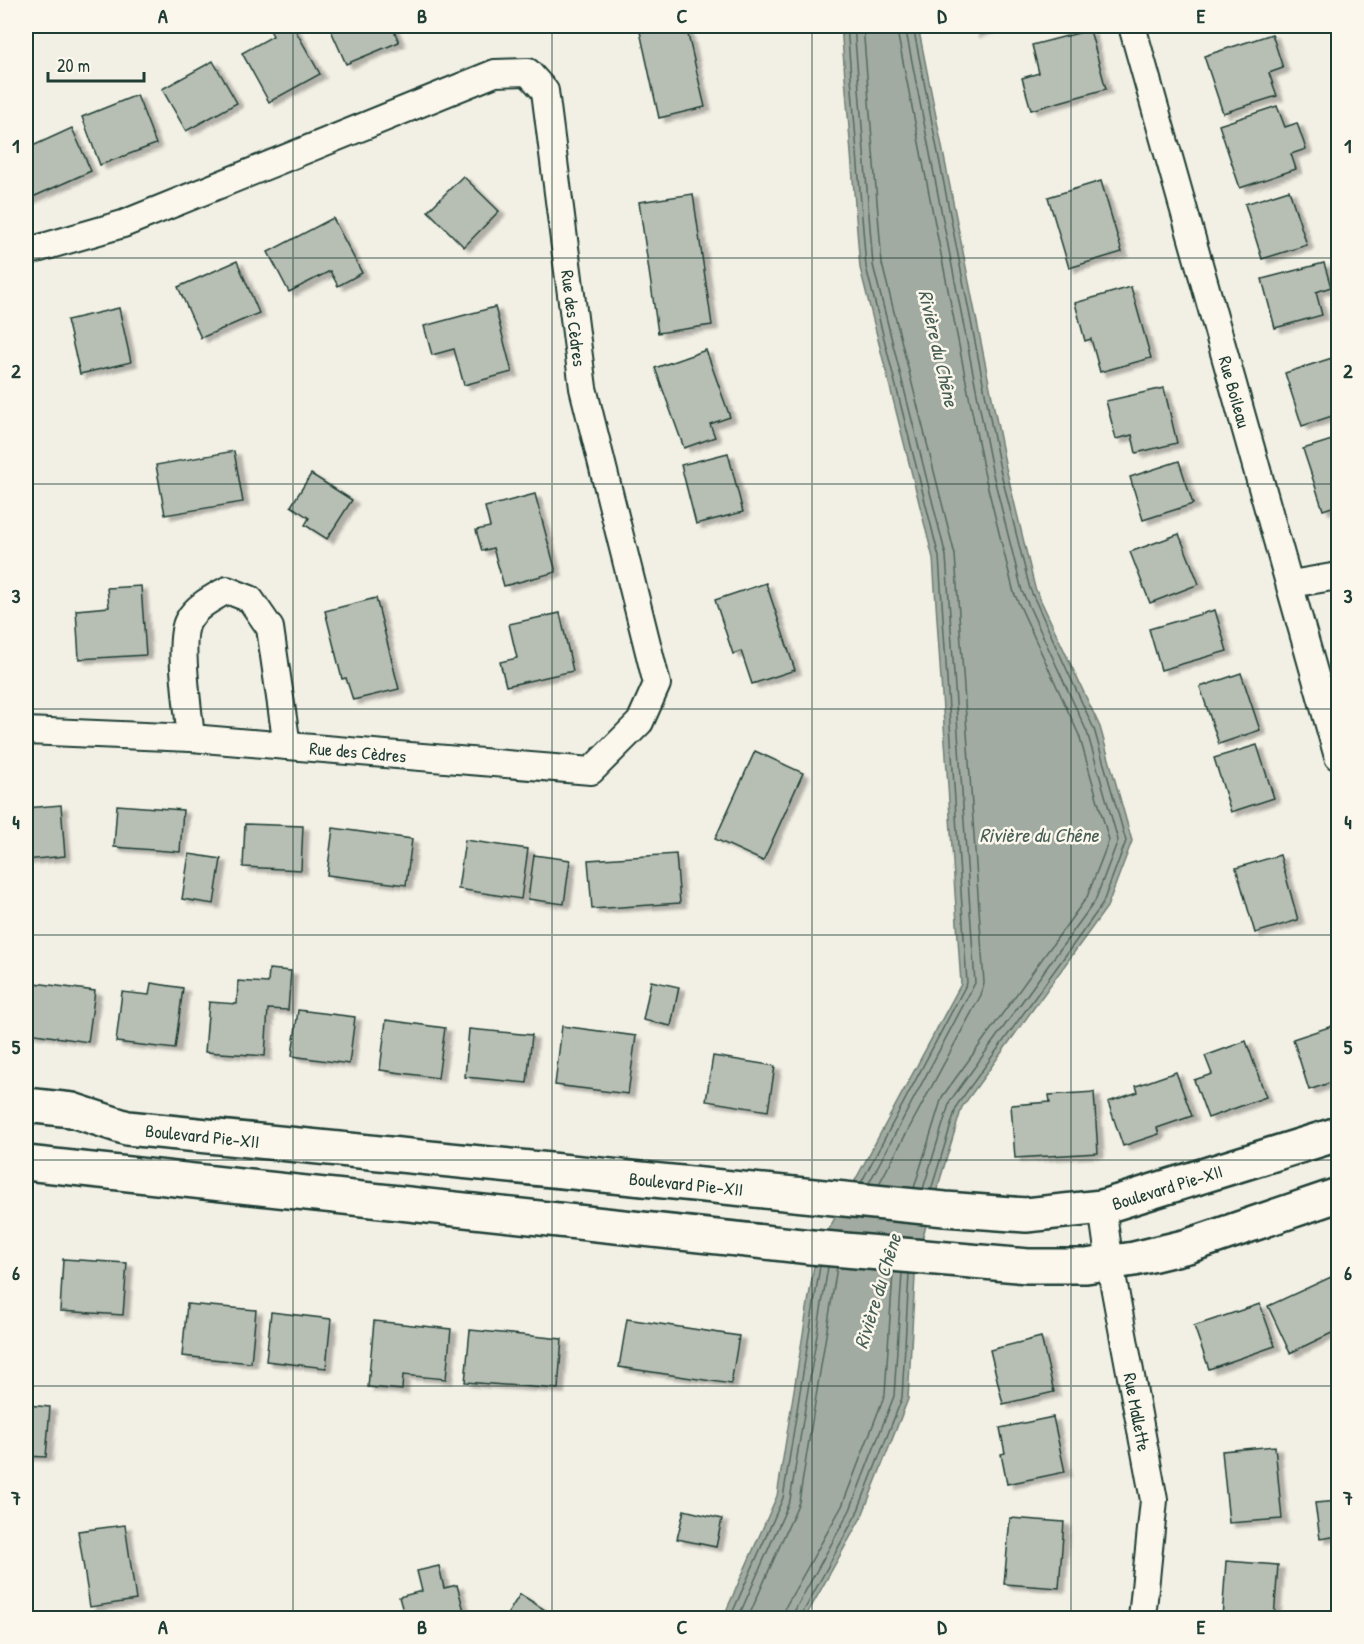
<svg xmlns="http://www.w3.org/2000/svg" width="1364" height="1644" font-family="'Patrick Hand',sans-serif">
  <defs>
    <filter id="shadow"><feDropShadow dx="6" dy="4" stdDeviation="1.5" flood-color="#0004"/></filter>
  </defs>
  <rect width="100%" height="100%" fill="#f2f0e5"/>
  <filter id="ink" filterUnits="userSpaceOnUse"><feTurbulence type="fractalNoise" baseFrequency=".0167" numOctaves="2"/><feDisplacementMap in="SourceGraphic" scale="12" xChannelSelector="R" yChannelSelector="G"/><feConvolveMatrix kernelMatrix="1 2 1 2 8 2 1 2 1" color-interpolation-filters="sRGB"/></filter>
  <g filter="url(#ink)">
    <path fill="#a2aba1" stroke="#6e7f75" stroke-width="1.5" d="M841,26H918L1006,468L1035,588L1100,727L1132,841L1107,907L962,1107L916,1259L908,1399L862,1516L805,1618H723L777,1496L816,1253L961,984L933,558L860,268Z"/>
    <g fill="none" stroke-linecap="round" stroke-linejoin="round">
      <g stroke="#536960" stroke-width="1.5">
        <path d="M847,26L866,267L939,557L967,983L861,1183"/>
        <path d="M854,26L873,265L946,556L975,983L869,1183"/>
        <path d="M863,26L882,264L955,555L984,983L981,995L879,1184"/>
        <path d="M896,26L984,472L1014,593L1079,735L1109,840L1087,897L942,1097L914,1188"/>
        <path d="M905,26L992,470L1022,591L1087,732L1118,840L1095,901L950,1101L923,1189"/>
        <path d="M913,26L1000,469L1030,589L1094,729L1126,841L1102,905L957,1105L931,1190"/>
        <path d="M730,1618L783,1498L820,1266"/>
        <path d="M738,1618L790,1500L828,1267"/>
        <path d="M748,1618L799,1502L837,1267"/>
        <path d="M784,1618L786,1606L842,1506L885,1394L893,1272"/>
        <path d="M793,1618L795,1610L850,1510L894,1396L902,1273"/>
        <path d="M800,1618L857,1513L902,1398L909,1274"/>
      </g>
    </g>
    <g fill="#b7beb3" stroke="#1f3d34" stroke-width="1.5" filter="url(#shadow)">
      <path d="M268,26H293L320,74L269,102L242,53L273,36Z"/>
      <path d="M329,26H392L399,42L346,64Z"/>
      <path d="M647,26H686L705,107L659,118L639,27Z"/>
      <path d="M972,26H995L974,33Z"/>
      <path d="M1090,30L1106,89L1031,110L1022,78L1039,73L1032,45Z"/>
      <path d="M1272,34L1283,68L1269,73L1277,96L1223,113L1204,56Z"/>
      <path d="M213,61L237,103L186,131L162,89Z"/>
      <path d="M137,95L156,144L100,165L82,117Z"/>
      <path d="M1277,106L1285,127L1297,123L1306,149L1291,154L1296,169L1240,188L1219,125Z"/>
      <path d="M72,128L91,171L26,200V149Z"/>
      <path d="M463,176L499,211L464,247L428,211Z"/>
      <path d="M1101,181L1122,252L1069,268L1048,197Z"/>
      <path d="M1289,190L1307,245L1262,259L1245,204Z"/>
      <path d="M693,194L712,325L658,333L639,202Z"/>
      <path d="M333,218L362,273L338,286L330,271L289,292L268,252Z"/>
      <path d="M237,261L259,313L201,338L178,287Z"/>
      <path d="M1324,263L1331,287L1316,292L1322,315L1275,328L1262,279Z"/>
      <path d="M1131,287L1151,358L1100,372L1091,339L1085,341L1075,303Z"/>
      <path d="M495,307L512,372L464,385L454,349L432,355L424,326Z"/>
      <path d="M119,308L131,362L80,374L67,320Z"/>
      <path d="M706,350L730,417L710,424L715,437L684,448L655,368Z"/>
      <path d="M1332,358L1338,376V414L1302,426L1285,373Z"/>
      <path d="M1164,388L1177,443L1136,453L1132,435L1116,439L1106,401Z"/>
      <path d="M1338,438V505L1323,510L1303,449Z"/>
      <path d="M234,451L243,502L165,515L156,465Z"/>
      <path d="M728,453L743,512L696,524L681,465Z"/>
      <path d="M1179,461L1193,504L1143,520L1130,477Z"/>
      <path d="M311,474L352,500L327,539L305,525L309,518L291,506Z"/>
      <path d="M535,494L556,572L504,586L493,548L482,551L476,530L490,527L485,507Z"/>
      <path d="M1179,534L1199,584L1150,603L1130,552Z"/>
      <path d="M766,583L795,670L752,684L741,651L733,654L715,600Z"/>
      <path d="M141,586L146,655L79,659L76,610L109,607L107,588Z"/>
      <path d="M376,598L399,689L353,700L346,678L342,679L325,611Z"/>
      <path d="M1215,610L1227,651L1161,670L1149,629Z"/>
      <path d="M560,613L573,671L506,686L500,662L517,658L509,624Z"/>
      <path d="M1241,673L1260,730L1219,744L1200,687Z"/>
      <path d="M1257,745L1274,798L1231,812L1214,758Z"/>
      <path d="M755,751L803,773L763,861L715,839Z"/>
      <path d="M61,805L65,856L26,860V808Z"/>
      <path d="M117,805L183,810L180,852L114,847Z"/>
      <path d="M245,824L303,826L301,870L243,867Z"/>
      <path d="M333,828L412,839L406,885L327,875Z"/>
      <path d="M465,840L528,849L521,899L458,889Z"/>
      <path d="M189,854L221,859L214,904L182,899Z"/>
      <path d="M676,854L680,903L592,909L588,860Z"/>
      <path d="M534,855L570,860L564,904L528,899Z"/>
      <path d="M1280,855L1298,920L1255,933L1236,868Z"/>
      <path d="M269,969L291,971L288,1010L268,1009L265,1056L205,1052L209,1002L237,1004L238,981L268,983Z"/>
      <path d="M651,981L679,987L671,1026L643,1020Z"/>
      <path d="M35,983L95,991L88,1042L29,1033Z"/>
      <path d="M151,983L183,988L175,1049L116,1042L122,992L149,995Z"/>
      <path d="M298,1010L355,1017L349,1064L292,1056Z"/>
      <path d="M386,1020L445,1028L438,1078L380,1070Z"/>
      <path d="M1338,1024V1080L1309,1090L1293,1039Z"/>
      <path d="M562,1026L636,1036L628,1094L555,1085Z"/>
      <path d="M469,1029L532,1035L527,1083L465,1077Z"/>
      <path d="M1246,1041L1266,1097L1208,1118L1194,1080L1212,1074L1205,1056Z"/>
      <path d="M713,1056L775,1066L768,1111L706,1101Z"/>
      <path d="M1176,1072L1192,1116L1157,1128L1159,1134L1123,1146L1108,1102L1138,1092L1136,1086Z"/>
      <path d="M1094,1092L1098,1153L1015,1158L1011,1105L1050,1102L1049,1095Z"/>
      <path d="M63,1259L127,1263L123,1315L60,1311Z"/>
      <path d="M1331,1277L1338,1293V1330L1290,1353L1268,1306Z"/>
      <path d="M187,1304L256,1310L251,1363L182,1356Z"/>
      <path d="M1260,1304L1275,1346L1209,1369L1194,1326Z"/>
      <path d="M271,1312L331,1319L326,1368L266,1361Z"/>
      <path d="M627,1319L739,1336L731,1384L619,1367Z"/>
      <path d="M374,1321L451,1329L446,1379L403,1375L402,1390L368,1387Z"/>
      <path d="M470,1330L562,1339L558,1389L465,1382Z"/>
      <path d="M1041,1337L1054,1392L1003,1404L990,1350Z"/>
      <path d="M26,1405L50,1407L46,1457L26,1456Z"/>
      <path d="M1053,1417L1065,1472L1007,1484L1001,1454L1005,1453L1000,1428Z"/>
      <path d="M1275,1446L1282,1519L1229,1523L1222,1451Z"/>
      <path d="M1338,1501V1536L1320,1539L1315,1503Z"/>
      <path d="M684,1510L722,1519L716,1547L677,1539Z"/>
      <path d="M1010,1518L1064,1522L1059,1588L1004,1584Z"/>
      <path d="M125,1525L136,1600L90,1607L78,1531Z"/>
      <path d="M1226,1561L1278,1565L1274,1618H1222Z"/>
      <path d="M439,1566L444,1588L457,1585L466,1618H405L399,1597L422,1591L417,1571Z"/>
      <path d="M520,1594L553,1615L552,1618H505Z"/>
    </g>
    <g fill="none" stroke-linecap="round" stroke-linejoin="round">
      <defs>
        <g id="street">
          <path id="s1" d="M1132,26L1338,757"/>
          <path id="s2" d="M26,252L123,224L495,73L528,72L545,91L583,388L657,684L640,722L591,771L191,738L26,731"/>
          <path d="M1291,584L1338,576"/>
          <path d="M191,738C189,714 177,640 188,621C196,606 213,598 227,590L250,599L270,628L287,746"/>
          <path id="s3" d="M1102,1207L1110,1264L1154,1500L1142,1618"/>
        </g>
        <g id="secondary">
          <path id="s4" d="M26,1105L72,1110L127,1128L945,1209L1026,1215L1102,1207L1338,1134"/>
          <path d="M26,1163L811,1247L1028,1266H1086L1134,1259L1188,1246L1338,1195"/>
        </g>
      </defs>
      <use href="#street" stroke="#1f3d34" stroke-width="30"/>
      <use href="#secondary" stroke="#1f3d34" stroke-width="38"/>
      <use href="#street" stroke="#fbf7ec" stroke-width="26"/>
      <use href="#secondary" stroke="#fbf7ec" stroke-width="33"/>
    </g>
  </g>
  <path fill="none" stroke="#1f3d34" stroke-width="1.5" stroke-opacity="0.55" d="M293,26V1618M552,26V1618M812,26V1618M1071,26V1618M26,258H1338M26,484H1338M26,709H1338M26,935H1338M26,1160H1338M26,1386H1338"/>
  <g text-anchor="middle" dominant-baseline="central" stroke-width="5" stroke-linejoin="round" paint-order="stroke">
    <g font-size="18" fill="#1f3d34" stroke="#fbf7ec">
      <text stroke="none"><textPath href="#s2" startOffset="790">Rue des Cèdres</textPath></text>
      <text stroke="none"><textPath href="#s1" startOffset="380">Rue Boileau</textPath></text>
      <text transform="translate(358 752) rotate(5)">Rue des Cèdres</text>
      <text stroke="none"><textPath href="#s4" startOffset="180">Boulevard Pie-XII</textPath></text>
      <text stroke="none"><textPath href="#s4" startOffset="666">Boulevard Pie-XII</textPath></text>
      <text stroke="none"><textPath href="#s4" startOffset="1152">Boulevard Pie-XII</textPath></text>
      <text stroke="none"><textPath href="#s3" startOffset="208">Rue Mallette</textPath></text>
    </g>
    <g font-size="20" font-style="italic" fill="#465e55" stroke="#fbf7ec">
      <text transform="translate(939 348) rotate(77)">Rivière du Chêne</text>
      <text x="1039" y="834">Rivière du Chêne</text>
      <text transform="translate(877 1291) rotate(-73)">Rivière du Chêne</text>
    </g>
  </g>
  <rect width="1364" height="1644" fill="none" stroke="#fbf7ec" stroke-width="66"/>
  <path d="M48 72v9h96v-9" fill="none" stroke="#1f3d34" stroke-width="3"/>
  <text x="57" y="72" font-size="18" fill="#1f3d34" stroke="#fbf7ec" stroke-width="4.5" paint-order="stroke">20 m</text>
  <rect x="33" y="33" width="1298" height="1578" fill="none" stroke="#1f3d34" stroke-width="2"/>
  <g font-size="20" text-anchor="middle" font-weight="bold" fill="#1f3d34">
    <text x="163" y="23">A</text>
    <text x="422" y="23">B</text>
    <text x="682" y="23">C</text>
    <text x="942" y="23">D</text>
    <text x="1201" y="23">E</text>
    <text x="16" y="153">1</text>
    <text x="1348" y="153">1</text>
    <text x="16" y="378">2</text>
    <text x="1348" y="378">2</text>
    <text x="16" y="603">3</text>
    <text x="1348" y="603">3</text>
    <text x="16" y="829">4</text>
    <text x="1348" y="829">4</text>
    <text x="16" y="1054">5</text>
    <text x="1348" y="1054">5</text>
    <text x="16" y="1280">6</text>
    <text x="1348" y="1280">6</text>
    <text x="16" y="1505">7</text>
    <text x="1348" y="1505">7</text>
    <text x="163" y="1634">A</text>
    <text x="422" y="1634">B</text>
    <text x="682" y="1634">C</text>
    <text x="942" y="1634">D</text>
    <text x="1201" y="1634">E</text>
  </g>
</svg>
